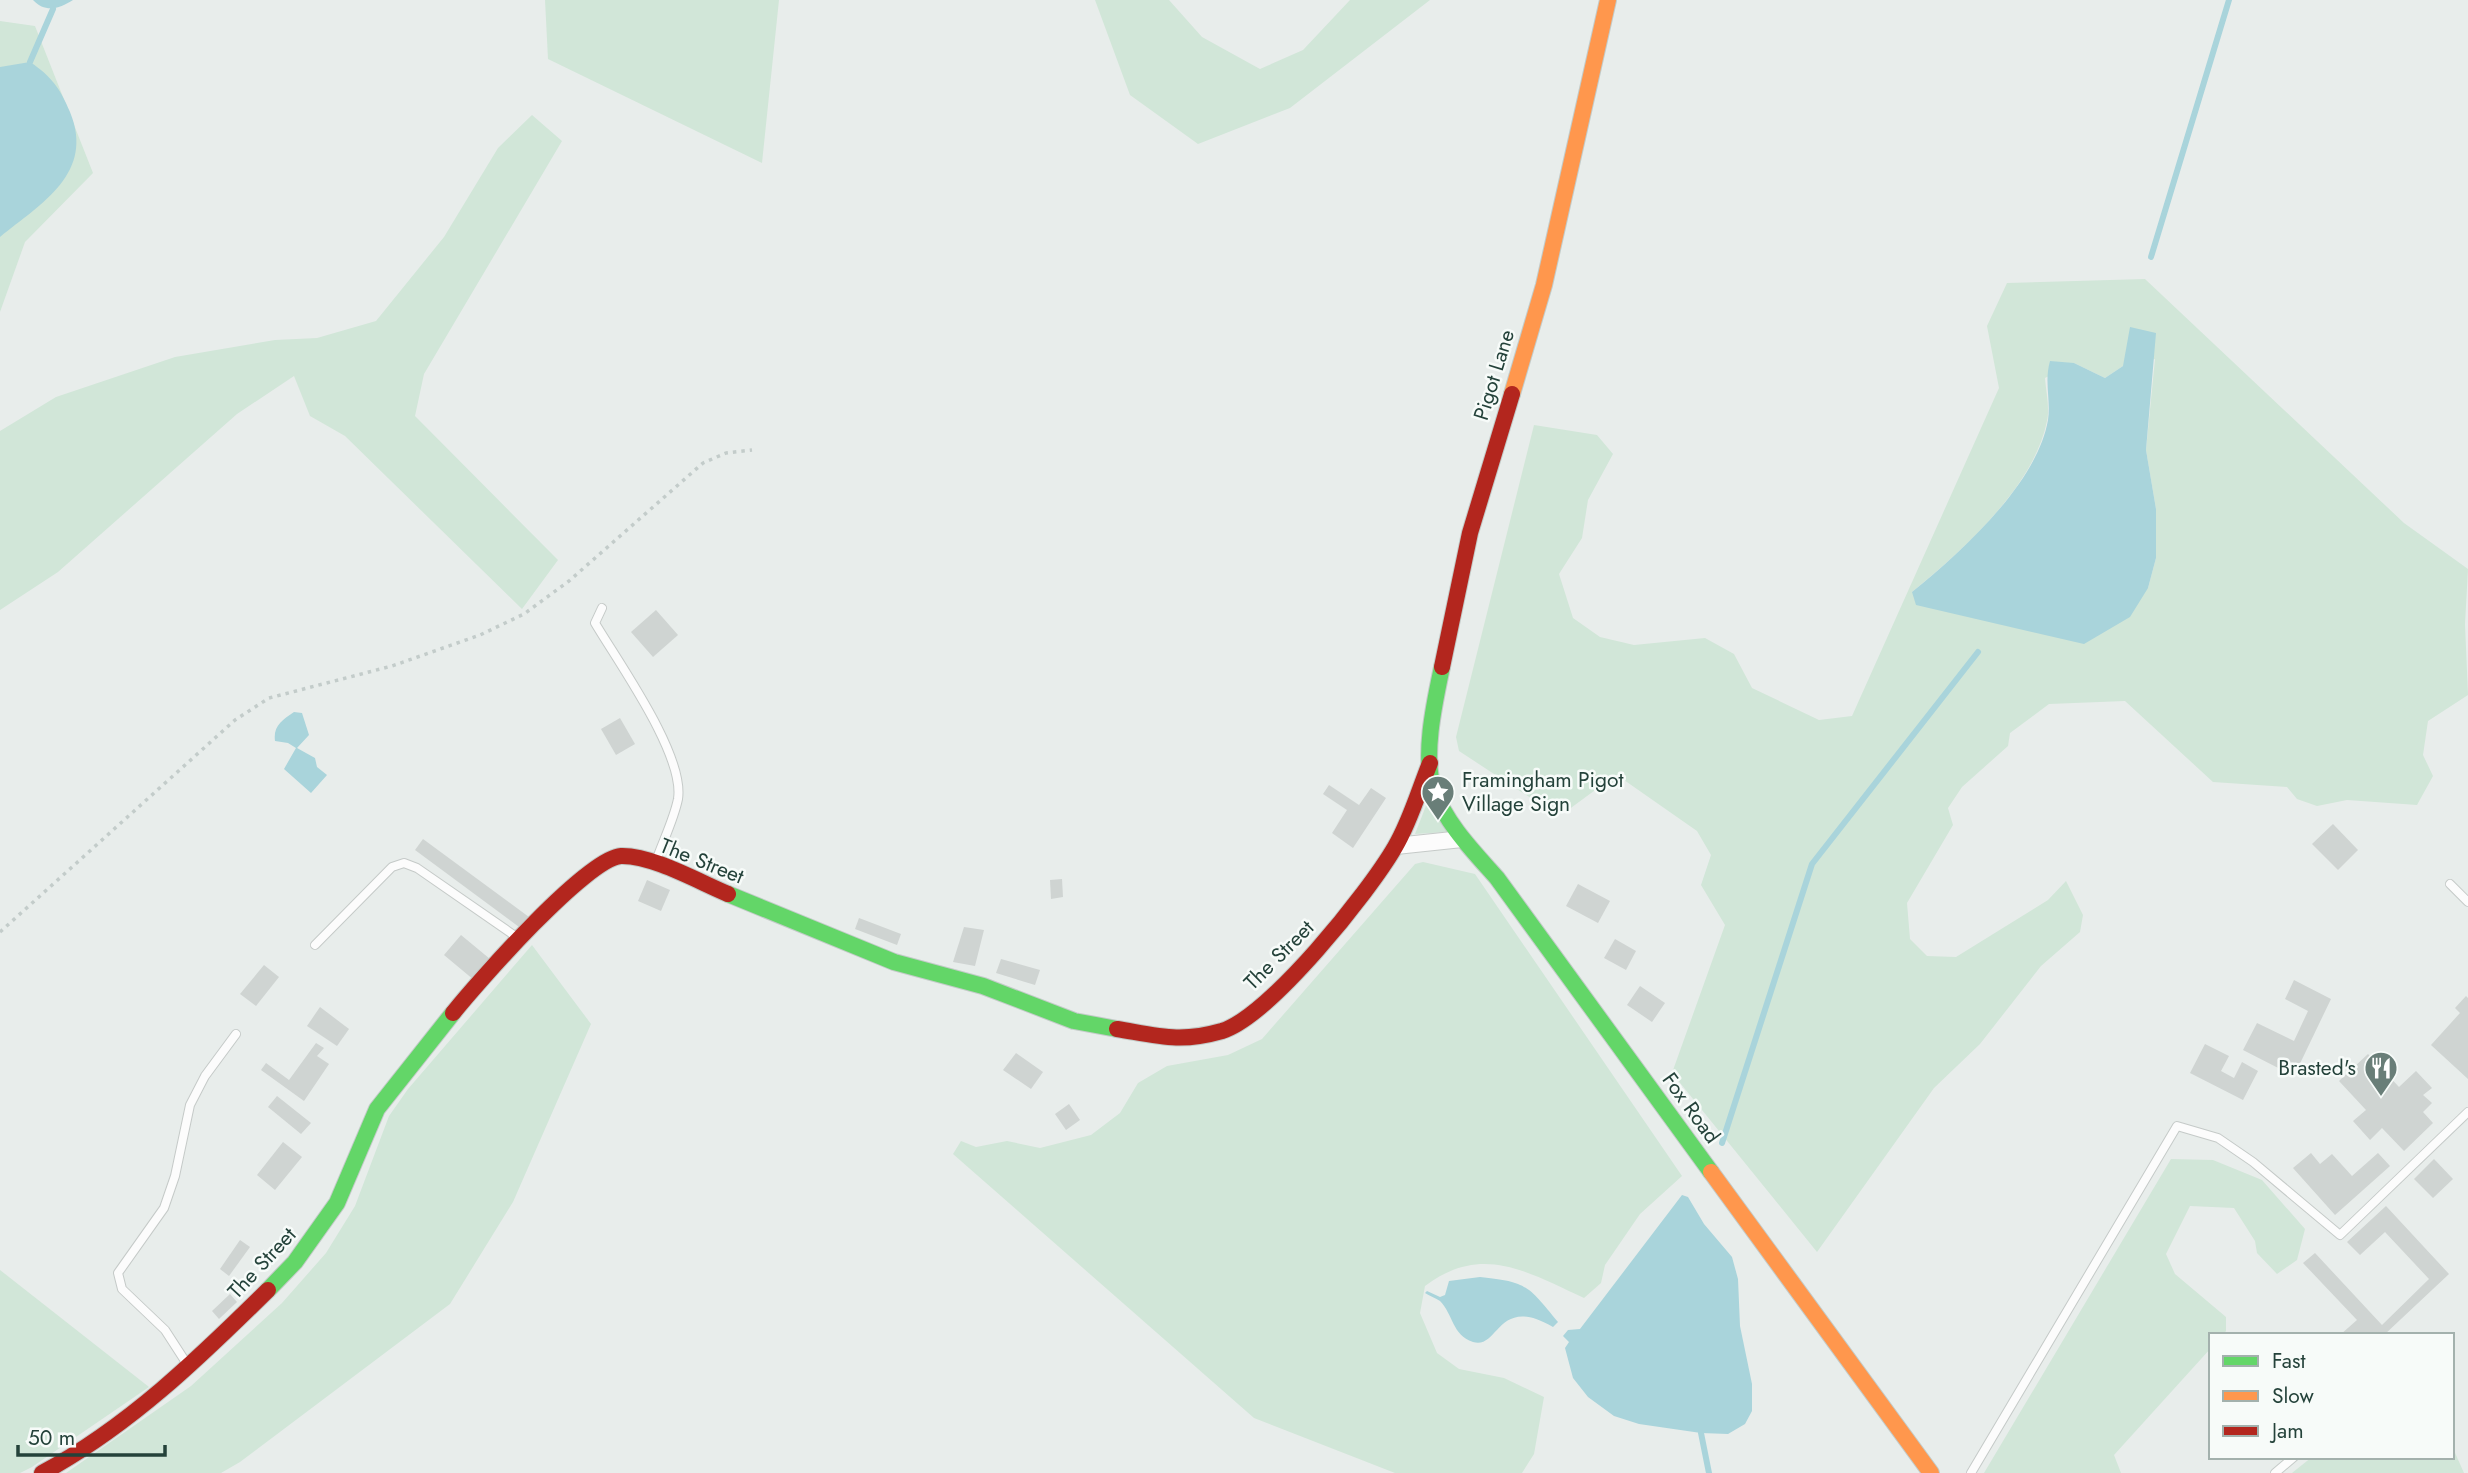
<svg xmlns="http://www.w3.org/2000/svg" width="2468" height="1473" font-family="Jost,sans-serif">
  <rect width="100%" height="100%" fill="#e8edeb"/>
  <g fill="#d1e6d8" fill-rule="evenodd">
    <path d="M545,0H779L762,163L548,59Z"/>
    <path d="M1095,0H1169L1202,37L1260,69L1303,50L1350,0H1430L1290,108L1198,144L1130,95Z"/>
    <path d="M0,21L35,26L93,173L25,242L0,312Z"/>
    <path d="M532,115L562,141L424,374L415,416L558,560L522,609L345,436L310,416L294,376L237,414L58,572L0,610V431L56,397L175,357L275,340L317,338L376,321L444,237L498,148Z"/>
    <path d="M2145,279L2404,523L2468,569L2465,624L2468,695L2428,721L2423,755L2433,776L2417,805L2347,800L2317,806L2297,799L2287,787L2213,782L2125,701L2049,704L2010,733L2008,746L1962,787L1948,808L1953,825L1907,903L1910,939L1927,956L1956,957L2048,900L2066,881L2083,915L2080,932L2041,966L1980,1044L1934,1088L1817,1252L1672,1073L1725,925L1701,885L1711,855L1697,831L1624,780L1602,785L1564,813L1549,810L1459,751L1456,737L1534,425L1597,435L1613,454L1588,500L1582,538L1559,574L1573,618L1600,637L1634,645L1705,638L1734,654L1752,688L1819,720L1852,716L1999,388L1987,326L2007,283ZM2155,359L2146,450L2156,509V558L2148,588L1912,592C1962,551 2034,487 2047,421C2050,408 2046,392 2045,378L2074,363L2105,378L2123,366Z"/>
    <path d="M1429,798L1447,832L1415,834Z"/>
    <path d="M1423,862L1475,874L1682,1176L1640,1214L1605,1265L1601,1283L1584,1298C1527,1272 1482,1243 1425,1286L1420,1313L1437,1353L1459,1369L1504,1378L1544,1397L1534,1454L1522,1473H1395L1254,1418L953,1154L961,1141L976,1147L1007,1141L1040,1148L1091,1135L1120,1113L1138,1083L1167,1066L1228,1055L1262,1039L1415,864Z"/>
    <path d="M532,945L591,1024L513,1202L450,1304L240,1462L221,1473H66L191,1386L282,1303L326,1253L355,1206L389,1116L408,1089Z"/>
    <path d="M2171,1159L2213,1160L2262,1180L2305,1229L2297,1260L2277,1274L2257,1253L2255,1241L2234,1208L2190,1206L2166,1254L2175,1274L2226,1317V1331L2223,1335H2211V1348L2114,1455L2121,1473H1984Z"/>
    <path d="M0,1270L149,1387L32,1467L20,1473H0Z"/>
    <path d="M2452,1446L2464,1473H2292L2312,1457H2452Z"/>
  </g>
  <g fill="#a9d4db">
    <path d="M33,0H73C59,9 45,13 33,0Z"/>
    <path d="M30,62C51,76 60,88 70,112C95,173 42,203 0,237V67Z"/>
    <path d="M2130,327L2156,333L2146,450L2156,509V558L2148,588L2130,617L2084,644L1916,605L1912,592C1960,553 2037,484 2048,420C2051,400 2044,382 2050,361L2074,363L2105,378L2123,366Z"/>
    <path d="M294,712L302,713L309,735L297,748L315,758L317,767L327,775L311,793L284,769L296,748L288,743L275,741C273,726 282,720 294,712Z"/>
    <path d="M1682,1195L1688,1197L1704,1224L1732,1257L1738,1279L1740,1326L1752,1384V1411L1745,1424L1728,1434L1701,1433L1639,1424L1614,1416L1588,1397L1573,1378L1565,1348L1569,1342L1563,1336L1568,1330L1580,1329Z"/>
    <path d="M1480,1277C1528,1282 1528,1286 1558,1322L1553,1327C1497,1294 1499,1350 1473,1342C1452,1335 1453,1314 1440,1301C1436,1298 1429,1296 1425,1293L1427,1291L1440,1297L1445,1295L1449,1281Z"/>
  </g>
  <g fill="none" stroke-linecap="round" stroke-linejoin="round">
    <g stroke="#a9d4db" stroke-width="6">
      <path d="M30,62L53,9"/>
      <path d="M2151,257L2229,0"/>
      <path d="M1722,1143L1812,864L1978,652"/>
      <path d="M1701,1433L1709,1473"/>
    </g>
  </g>
  <g fill="#cfd4d2">
    <path d="M656,610L678,635L653,657L631,632Z"/>
    <path d="M620,718L635,744L616,755L601,729Z"/>
    <path d="M1329,785L1359,805L1371,788L1386,798L1353,848L1332,833L1347,810L1323,794Z"/>
    <path d="M2333,824L2358,850L2338,870L2312,844Z"/>
    <path d="M423,839L529,917L519,927L415,850Z"/>
    <path d="M1062,879L1063,897L1051,899L1050,880Z"/>
    <path d="M647,880L670,890L661,911L638,901Z"/>
    <path d="M1578,884L1610,901L1598,923L1566,906Z"/>
    <path d="M859,918L901,934L897,945L855,929Z"/>
    <path d="M964,927L984,930L975,966L953,962Z"/>
    <path d="M461,935L490,959L474,980L444,955Z"/>
    <path d="M1615,939L1636,951L1626,970L1604,958Z"/>
    <path d="M1001,959L1040,970L1035,985L996,973Z"/>
    <path d="M264,965L279,977L256,1006L240,994Z"/>
    <path d="M2294,980L2331,999L2294,1076L2243,1050L2257,1023L2294,1041L2308,1011L2285,999Z"/>
    <path d="M1640,986L1665,1003L1652,1022L1627,1005Z"/>
    <path d="M2466,996L2468,998V1079L2431,1045L2460,1013L2455,1008Z"/>
    <path d="M320,1007L349,1029L337,1046L307,1026Z"/>
    <path d="M316,1043L324,1048L317,1056L329,1064L304,1101L261,1070L266,1063L289,1080Z"/>
    <path d="M2205,1044L2229,1056L2221,1071L2234,1078L2242,1062L2258,1071L2243,1100L2190,1073Z"/>
    <path d="M1016,1053L1043,1072L1031,1089L1003,1070Z"/>
    <path d="M2368,1054L2399,1087L2416,1071L2432,1088L2423,1095L2432,1103L2423,1112L2433,1123L2404,1151L2382,1128L2370,1140L2353,1121L2366,1110L2339,1081Z"/>
    <path d="M277,1096L311,1123L301,1134L268,1107Z"/>
    <path d="M1069,1104L1080,1120L1066,1130L1055,1114Z"/>
    <path d="M283,1142L302,1157L275,1190L257,1175Z"/>
    <path d="M2311,1153L2320,1164L2332,1154L2352,1176L2378,1153L2390,1166L2335,1215L2293,1168Z"/>
    <path d="M2434,1159L2453,1179L2433,1198L2414,1179Z"/>
    <path d="M2386,1206L2449,1274L2384,1335H2340L2357,1320L2303,1263L2315,1253L2382,1325L2429,1279L2385,1232L2360,1255L2347,1242Z"/>
    <path d="M240,1240L250,1247L229,1276L220,1269Z"/>
    <path d="M230,1294L237,1302L219,1319L212,1311Z"/>
  </g>
  <g fill="none" stroke-linecap="round" stroke-linejoin="round">
    <defs>
      <g id="lane">
        <path d="M602,608L595,623C618,662 685,755 678,799C674,819 663,841 656,861"/>
        <path d="M2450,884L2468,902"/>
        <path d="M315,945L392,867L404,863L417,868L518,938"/>
        <path d="M187,1364L165,1330L122,1289L118,1273L164,1208L175,1176L190,1105L205,1076L236,1034"/>
        <path d="M1971,1473L2177,1126L2218,1138L2253,1162L2340,1235L2468,1112"/>
        <path d="M2275,1473L2294,1457"/>
      </g>
      <path id="street" d="M1396,846L1462,839"/>
      <g id="fast">
        <path d="M1442,667C1435,700 1422,757 1434,790C1446,824 1474,852 1497,878L1711,1172"/>
        <path d="M728,894L894,962L983,986L1074,1021L1117,1029"/>
        <path d="M268,1290L295,1262L337,1203L377,1109L453,1013"/>
      </g>
      <g id="slow">
        <path d="M1512,394L1544,285L1608,0"/>
        <path d="M1711,1172L1931,1473"/>
      </g>
      <g id="jam">
        <path d="M1442,667L1470,533L1512,394"/>
        <path d="M453,1013C477,983 587,858 621,856C652,855 699,882 728,894"/>
        <path d="M1117,1029C1159,1036 1180,1043 1222,1031C1270,1016 1369,892 1395,847C1410,822 1419,790 1430,763"/>
        <path d="M42,1473C128,1427 199,1358 268,1290"/>
      </g>
    </defs>
    <use href="#lane" stroke="#c5cac8" stroke-width="10"/>
    <use href="#street" stroke="#c5cac8" stroke-width="18"/>
    <use href="#fast" stroke="#c3cbc8" stroke-width="18"/>
    <use href="#slow" stroke="#c3cbc8" stroke-width="18"/>
    <use href="#jam" stroke="#c3cbc8" stroke-width="18"/>
    <path stroke="#c3ccca" stroke-width="3.5" stroke-dasharray="3.5 5" stroke-linecap="butt" d="M0,932L235,720L269,698L392,666L480,635L524,614L569,581L703,463L726,453L752,450"/>
    <use href="#lane" stroke="#fcfcfc" stroke-width="8"/>
    <use href="#street" stroke="#fcfcfc" stroke-width="16"/>
    <use href="#fast" stroke="#63d668" stroke-width="16"/>
    <use href="#slow" stroke="#ff974d" stroke-width="16"/>
    <use href="#jam" stroke="#b3261e" stroke-width="16"/>
  </g>
  <defs>
    <symbol id="sight-pin" viewBox="-11 -11 22 30"><path d="M0 17L-7.5 6A9.5 9.5 0 1 1 7.5 6Z" fill="#697e78" stroke="#f7fbf9"/><path d="M0-6L1.8-2.2L6-1.7L2.9 1.2L3.7 5.4L0 3.3L-3.7 5.4L-2.9 1.2L-6-1.7L-1.8-2.2Z" fill="#fff"/></symbol>
    <symbol id="restaurant-pin" viewBox="-11 -11 22 30"><path d="M0 17L-7.5 6A9.5 9.5 0 1 1 7.5 6Z" fill="#697e78" stroke="#f7fbf9"/><path d="M-5-6h1v4h1v-4h1v4h1v-4h1v5L-1.5 .5V6h-2V.5L-5-1ZM5-6V6H3V1.5H1.5Q1.5-4 5-6Z" fill="#fff"/></symbol>
  </defs>
  <g fill-rule="evenodd">
    <use href="#sight-pin" x="1419" y="773" width="38" height="52"/>
    <use href="#restaurant-pin" x="2362" y="1049" width="38" height="52"/>
  </g>
  <g text-anchor="middle" dominant-baseline="central" stroke-width="5" stroke-linejoin="round" paint-order="stroke">
    <g font-size="21" fill="#24423a" stroke="#f7fbf9">
      <text transform="translate(1494 375) rotate(-73)">Pigot Lane</text>
      <text transform="translate(702 861) rotate(22)">The Street</text>
      <text transform="translate(1279 955) rotate(-45)">The Street</text>
      <text transform="translate(1691 1108) rotate(54)">Fox Road</text>
      <text transform="translate(262 1263) rotate(-47)">The Street</text>
    </g>
    <g font-size="21" fill="#24423a" stroke="#f7fbf9" text-anchor="start">
      <text x="1462" y="780">Framingham Pigot<tspan x="1462" dy="24">Village Sign</tspan></text>
      <text x="2356" y="1068" text-anchor="end">Brasted's</text>
    </g>
  </g>
  <rect x="2209" y="1333" width="245" height="126" fill="#f7fbf9" stroke="#a3b1ad" stroke-width="2"/>
  <rect x="2223" y="1356" width="35" height="10" fill="#63d668" stroke="#a3b1ad" stroke-width="2"/>
  <text x="2272" y="1368" font-size="21" fill="#24423a">Fast</text>
  <rect x="2223" y="1391" width="35" height="10" fill="#ff974d" stroke="#a3b1ad" stroke-width="2"/>
  <text x="2272" y="1403" font-size="21" fill="#24423a">Slow</text>
  <rect x="2223" y="1426" width="35" height="10" fill="#b3261e" stroke="#a3b1ad" stroke-width="2"/>
  <text x="2272" y="1438" font-size="21" fill="#24423a">Jam</text>
  <path d="M18 1445v10h147v-10" fill="none" stroke="#24423a" stroke-width="3.5"/>
  <text x="28" y="1445" font-size="21" fill="#24423a" stroke="#f7fbf9" stroke-width="5" paint-order="stroke">50 m</text>
</svg>
